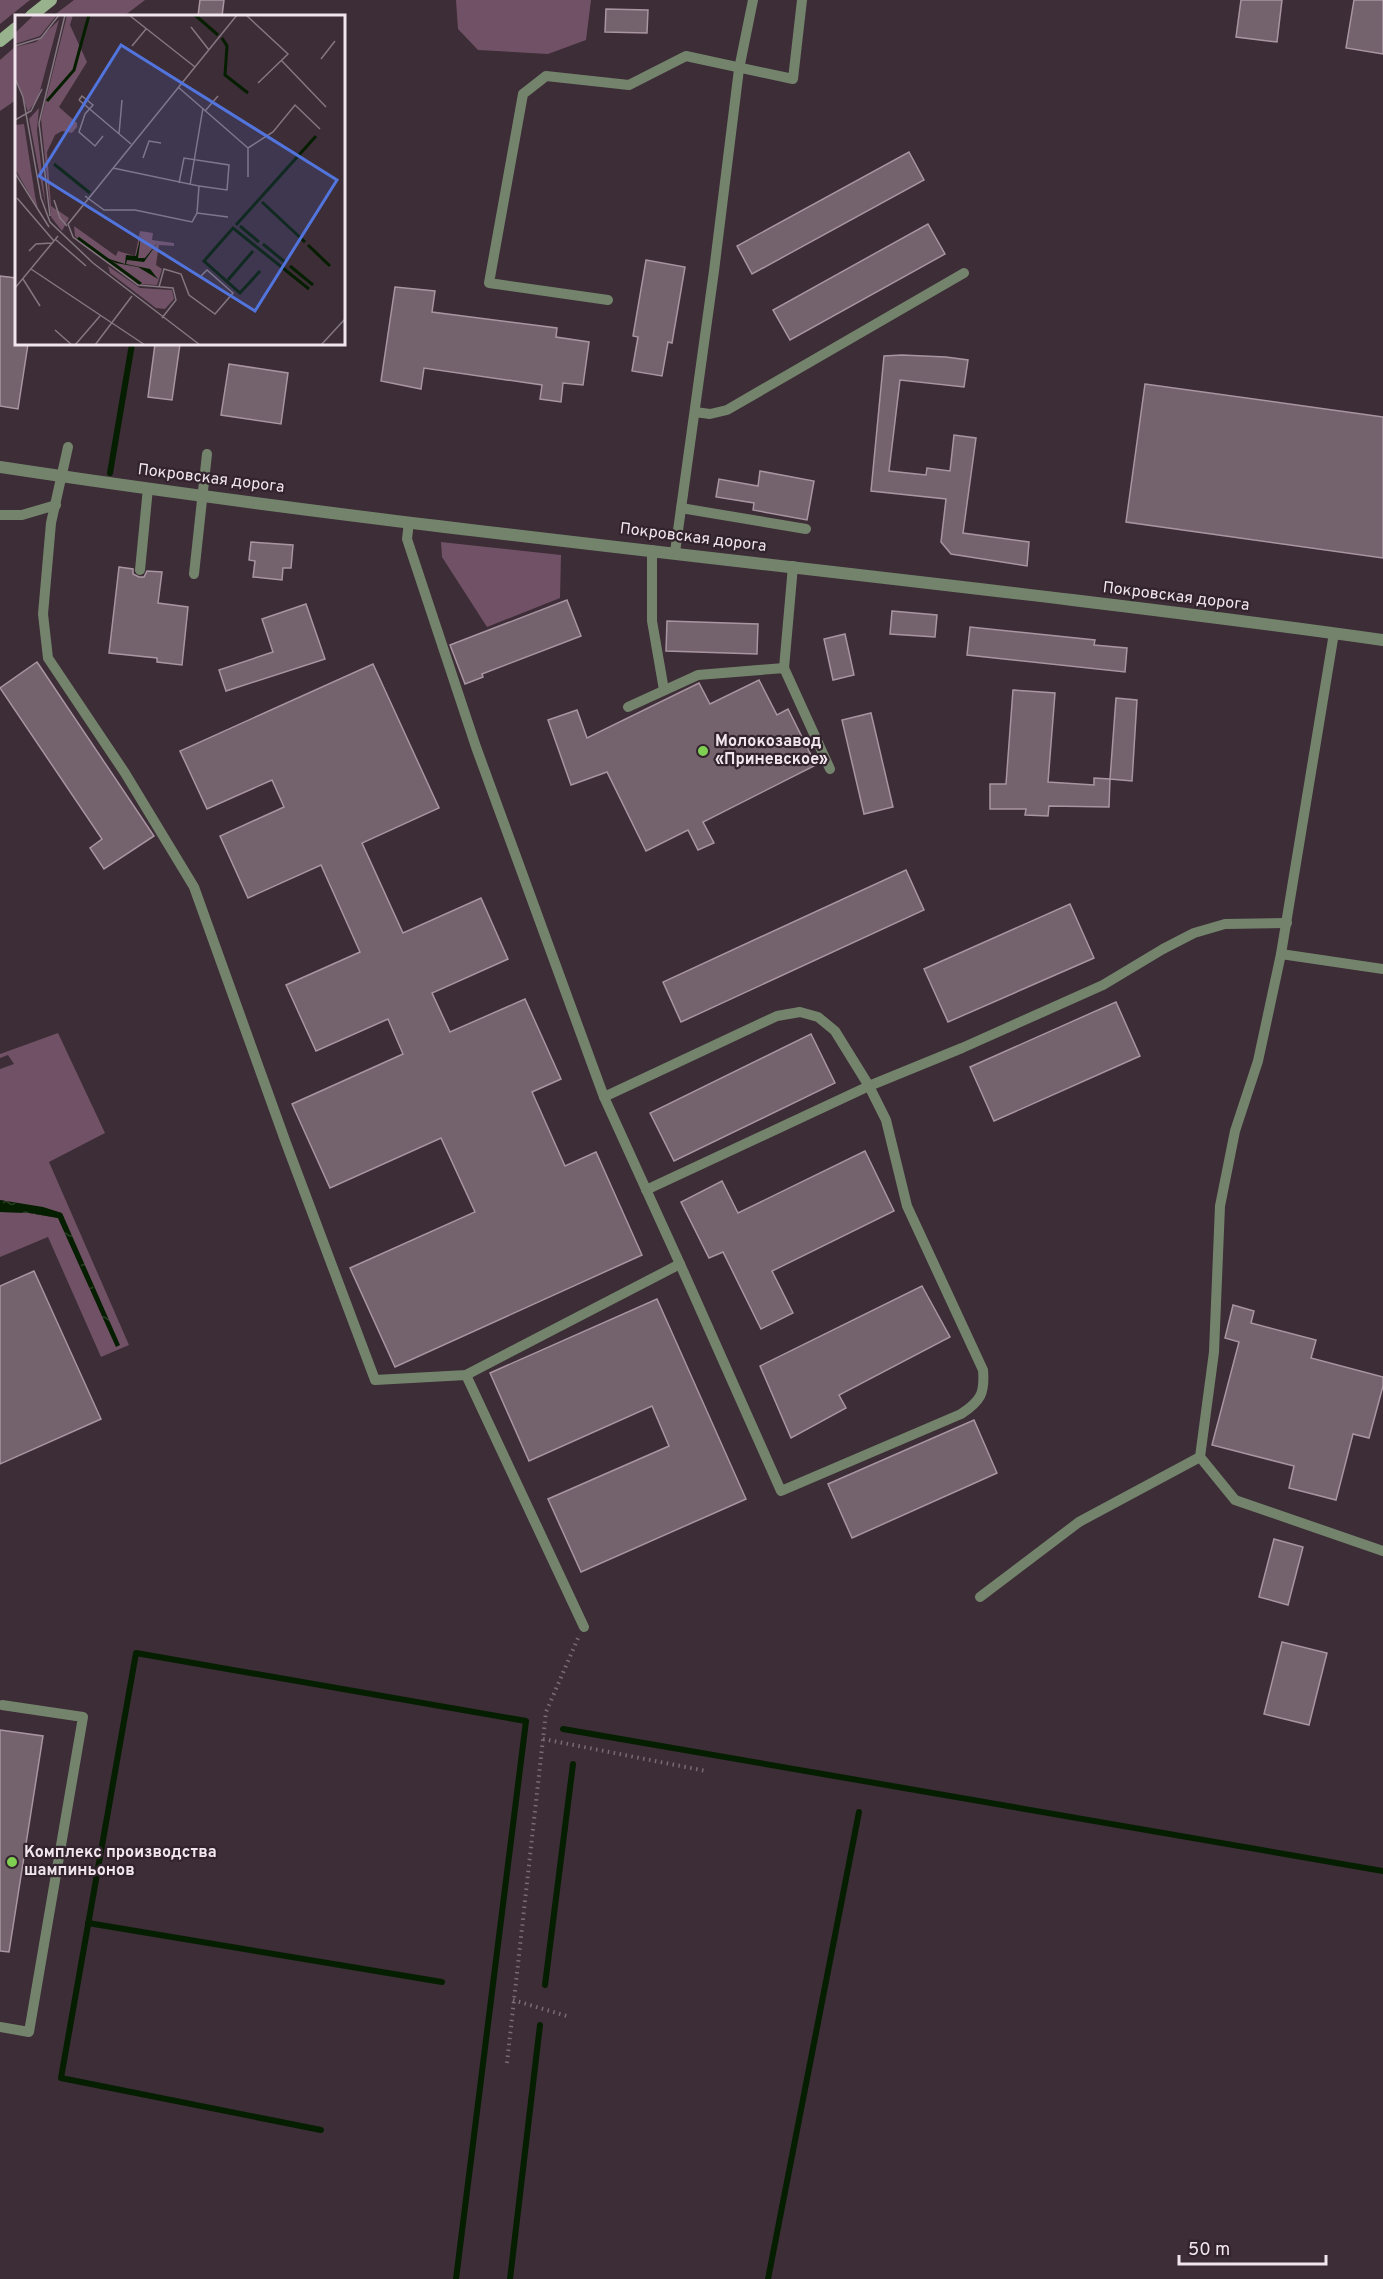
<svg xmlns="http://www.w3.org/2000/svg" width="1383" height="2279" font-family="Overpass,sans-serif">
  <defs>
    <pattern id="water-ripples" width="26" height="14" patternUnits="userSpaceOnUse" patternTransform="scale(1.5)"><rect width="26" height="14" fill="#061e00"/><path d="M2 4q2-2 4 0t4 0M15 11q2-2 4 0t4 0" fill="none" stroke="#2b3f26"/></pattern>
  </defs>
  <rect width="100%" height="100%" fill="#3c2d37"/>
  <g fill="#715166">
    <path d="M0,0H30L0,24Z"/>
    <path d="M74,0H145L124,16H53Z"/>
    <path d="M456,0H591L586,40L548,54L478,50L458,29Z"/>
    <path d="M16,46V100L0,111V60Z"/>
    <path d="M441,542L561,555L560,598L487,627L442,557Z"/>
    <path d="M58,1033L105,1133L49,1162L129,1345L101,1357L48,1237L0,1257V1212L29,1213L58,1218L116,1347L62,1213L0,1200V1069L14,1064L8,1055L0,1058V1054Z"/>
  </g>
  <path fill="url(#water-ripples)" d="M0,1200L43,1207L62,1213L120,1345L116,1347L58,1218L29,1213L0,1212Z"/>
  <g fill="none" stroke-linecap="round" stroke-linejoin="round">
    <g stroke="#061e00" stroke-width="6">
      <path d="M110,473L132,344"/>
      <path d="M563,1729L1383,1871"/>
      <path d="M88,1923L442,1982"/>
      <path d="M545,1985L573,1764"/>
      <path d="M321,2130L61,2078L136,1653L526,1721L456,2279"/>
      <path d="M510,2279L540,2025"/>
      <path d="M768,2279L859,1812"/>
    </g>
  </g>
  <g fill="#74626d" stroke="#a995a1" stroke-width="1.5">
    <path d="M200,0H224L222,16H198Z"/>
    <path d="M1241,0H1282L1277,42L1236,37Z"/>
    <path d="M1354,0H1383V54L1346,48Z"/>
    <path d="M606,9L648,10L647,33L605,32Z"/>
    <path d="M909,152L924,180L752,274L737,246Z"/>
    <path d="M928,224L945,254L790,340L773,310Z"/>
    <path d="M646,260L685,267L672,343L668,342L662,376L632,371L638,337L633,336Z"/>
    <path d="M0,276L16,278V344H28L18,409L0,406Z"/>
    <path d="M395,287L435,291L432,312L557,328L556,337L589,342L583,385L563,383L561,402L540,399L542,385L424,368L421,389L381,381Z"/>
    <path d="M155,344H180L172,400L148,397Z"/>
    <path d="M902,355L946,357L968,360L964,387L900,380L889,471L926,475L927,468L950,471L954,435L976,438L963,533L1029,542L1027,566L951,554L941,542L946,499L871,491L884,356Z"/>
    <path d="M229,364L288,373L281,424L221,415Z"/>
    <path d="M1145,384L1383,417V558L1126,522Z"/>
    <path d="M760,471L814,481L807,520L753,510L754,503L716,497L719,479L758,486Z"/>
    <path d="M251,542L293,545L291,568H283L282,580L253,577L255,561L249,560Z"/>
    <path d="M119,567L133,569V574L139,577H144L147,571L162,572L158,603L188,607L182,665L157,662V658L109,653Z"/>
    <path d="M567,600L581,636L482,674L483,677L465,684L450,645Z"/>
    <path d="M306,604L325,659L226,691L219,670L273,652L262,619Z"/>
    <path d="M892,611L937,615L935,637L890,634Z"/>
    <path d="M667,621L758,624L757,654L666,651Z"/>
    <path d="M970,627L1095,640L1094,645L1127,648L1125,672L967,655Z"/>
    <path d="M845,634L854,675L833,680L824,639Z"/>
    <path d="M37,662L154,836L104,869L90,848L102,839L0,688Z"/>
    <path d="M373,664L439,808L362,843L403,933L481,898L508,959L432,993L450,1032L525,999L561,1079L532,1092L565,1166L596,1152L642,1255L395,1367L350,1268L475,1212L441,1138L330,1188L292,1104L403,1054L388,1019L316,1051L286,985L360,952L321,865L248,898L220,836L284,807L272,780L207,809L180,751Z"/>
    <path d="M759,680L777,715L788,709L816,765L703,822L714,843L698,850L688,830L646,851L607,772L571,785L548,720L577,710L587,738L699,683L710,704Z"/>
    <path d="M1013,690L1055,693L1048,782L1094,785V778L1110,779L1109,807L1049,806L1048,816L1025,815L1026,809H990V784H1006Z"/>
    <path d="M1116,698L1137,700L1132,781L1110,779Z"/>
    <path d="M871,713L893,807L864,814L842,720Z"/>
    <path d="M906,870L924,910L681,1022L663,982Z"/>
    <path d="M1070,904L1094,958L948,1022L924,969Z"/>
    <path d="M1116,1002L1140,1056L994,1121L970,1067Z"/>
    <path d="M811,1034L835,1083L674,1161L650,1113Z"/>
    <path d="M865,1151L894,1211L772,1271L793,1313L761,1329L723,1252L709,1258L681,1202L722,1181L738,1213Z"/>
    <path d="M34,1271L101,1419L0,1464V1286Z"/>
    <path d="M922,1286L950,1337L839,1395L846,1408L791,1438L760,1366Z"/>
    <path d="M657,1299L746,1499L581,1572L548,1499L669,1446L652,1406L529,1461L490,1373Z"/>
    <path d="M1233,1305L1254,1311L1251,1323L1316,1340L1311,1358L1383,1377V1386L1369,1438L1353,1434L1336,1500L1289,1488L1294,1466L1212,1445L1239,1342L1225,1338Z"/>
    <path d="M974,1420L997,1473L852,1538L828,1484Z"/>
    <path d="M1274,1539L1303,1547L1288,1605L1259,1597Z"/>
    <path d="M1282,1642L1327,1653L1309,1725L1264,1714Z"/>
    <path d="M0,1730L43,1736L9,1952L0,1951Z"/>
  </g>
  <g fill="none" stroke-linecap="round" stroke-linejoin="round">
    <g stroke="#796c75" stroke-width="4" stroke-dasharray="1.5 4.5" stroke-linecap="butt">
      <path d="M543,1739L706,1771"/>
      <path d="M513,2000L570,2017"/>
      <path d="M507,2063L546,1712L578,1638"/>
    </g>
    <g stroke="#74846c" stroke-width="10">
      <path d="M608,300L489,283L523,94L546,76L629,85L686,56L793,79L802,0"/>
      <path d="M695,412L710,414L727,410L964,273"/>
      <path d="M68,447L51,523L43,614L48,658L125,773L194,887L286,1143L375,1380L466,1375L680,1264L604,1097L476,747L407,539L409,522"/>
      <path d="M681,508L806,529"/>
      <path d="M0,515H22L56,505"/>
      <path d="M652,550V621L664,690"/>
      <path d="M675,552L714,271L739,69L753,0"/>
      <path d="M140,570L148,488"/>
      <path d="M194,574L207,454"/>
      <path d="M1334,633L1281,954L1258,1061L1235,1131L1220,1206L1214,1352L1200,1457L1235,1500L1383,1551"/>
      <path d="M784,668L793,566"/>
      <path d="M628,707L698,675L784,668L830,769"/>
      <path d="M1281,954L1383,969"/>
      <path d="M604,1097L777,1016L800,1012L818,1017L835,1031L869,1086L886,1120L907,1206L983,1370C985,1393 981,1401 961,1414L781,1491L680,1264"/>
      <path d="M646,1190L869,1086L962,1048L1103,985L1163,949L1194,933L1225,924L1287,923"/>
      <path d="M466,1375L584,1627"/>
      <path d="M980,1597L1079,1522L1200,1457"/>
      <path d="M0,2027L29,2032L83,1717L2,1705"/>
    </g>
    <path stroke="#74846c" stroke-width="12" d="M0,467C459,537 923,576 1383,640"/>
    <g stroke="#98b28d" stroke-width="12">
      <path d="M31,16L51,0"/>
      <path d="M0,41L16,28"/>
    </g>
  </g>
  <g fill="#7fd052" stroke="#32232d" stroke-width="2">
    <circle cx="703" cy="751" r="6"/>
    <circle cx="12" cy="1862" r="6"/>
  </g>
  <g text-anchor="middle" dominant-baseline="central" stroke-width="4.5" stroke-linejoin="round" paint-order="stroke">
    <g font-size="16" fill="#f1e6ed" stroke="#32232d">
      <text transform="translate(211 479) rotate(7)">Покровская дорога</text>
      <text transform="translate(693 538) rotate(7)">Покровская дорога</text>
      <text transform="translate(1176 597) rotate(7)">Покровская дорога</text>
    </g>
    <g font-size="16" font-weight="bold" fill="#f1e6ed" stroke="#32232d" text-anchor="start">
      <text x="715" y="742">Молокозавод<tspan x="715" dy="18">«Приневское»</tspan></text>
      <text x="24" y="1853">Комплекс производства<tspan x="24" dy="18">шампиньонов</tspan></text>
    </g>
  </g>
  <g transform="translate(15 15)">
    <rect width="330" height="330" fill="#3c2d37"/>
    <path d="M19,0H42L25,21L0,29V18ZM52,0H58L55,10L72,47L44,92L62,108V112L57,118L47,116L40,120L32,137L36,191L54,203L47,216L36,202L26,104ZM44,5L23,83L13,97L0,60V32L21,27ZM24,93L22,115L31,193L14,104ZM9,109L20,181L23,194L0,154V110ZM59,211L101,241L103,236L120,241L125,216L138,218L137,225L159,228V231L144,230L141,250L147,254L142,270L125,269L117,265L60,221ZM93,251L125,273L157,275L159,284L150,294L141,293L95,258Z" fill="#715166"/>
    <path d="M126,220L123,243H130L143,227L159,229L143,227L129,247L112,245L111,249L135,254L143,264L123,252L101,248L91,243L110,249L111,240L121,241Z" fill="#061e00"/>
    <path fill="none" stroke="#061e00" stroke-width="3" d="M180,0L203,20M207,23L212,31L210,60L233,78M32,86L59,55L74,0M39,149L75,178M247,187L290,227M221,210L301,121M225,211L244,227M63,223L126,269M248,229L271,248M293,230L315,251M275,251L298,270M245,256L225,278L189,246L218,213L294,274M213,265L238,236"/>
    <path fill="none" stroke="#847780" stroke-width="1.5" d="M114,0L180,52M231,0L273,39L243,68M176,12L194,35M0,31L26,23L44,0M117,31L131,14M306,44L320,26M266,45L311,92M0,63L8,82L26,183L35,207L78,248L185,330M163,72L233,133M64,85L67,81L78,90L70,99L64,117L80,131L88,121M64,85L116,129M190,96L203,81M0,105L16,96L27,74M104,119L107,85M233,133L258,117L280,90L305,114M233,133V162M128,143L134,126L146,128M0,158L34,212M164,168L169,143L214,150L212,175L184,171M175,170L188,93M70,181L89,195H120L177,207L182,198L184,171L98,153M2,183L39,226M39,185L45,203L52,211M182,198L213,202M35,201L24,108L50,0M40,224L71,251M14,236L21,229L37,228M16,254L130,330M8,264L25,291M144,272L149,254L166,259L174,280L200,299L218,278L192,255L186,261M0,273L43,221M147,303L161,285L158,273L123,270L58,222L53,209L222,0M40,315L57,330M60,330L85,301M80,330L117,281M306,330L330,304"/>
    <path fill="#5274dd" fill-opacity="0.15" stroke="#5274dd" stroke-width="3" d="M106,30L322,165L240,296L24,161Z"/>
    <rect width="330" height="330" fill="none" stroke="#f1e6ed" stroke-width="3"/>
  </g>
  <path d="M1179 2255v9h147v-9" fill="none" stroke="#f1e6ed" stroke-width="3"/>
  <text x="1188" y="2255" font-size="18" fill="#f1e6ed" stroke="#32232d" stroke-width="4.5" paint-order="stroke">50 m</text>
</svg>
